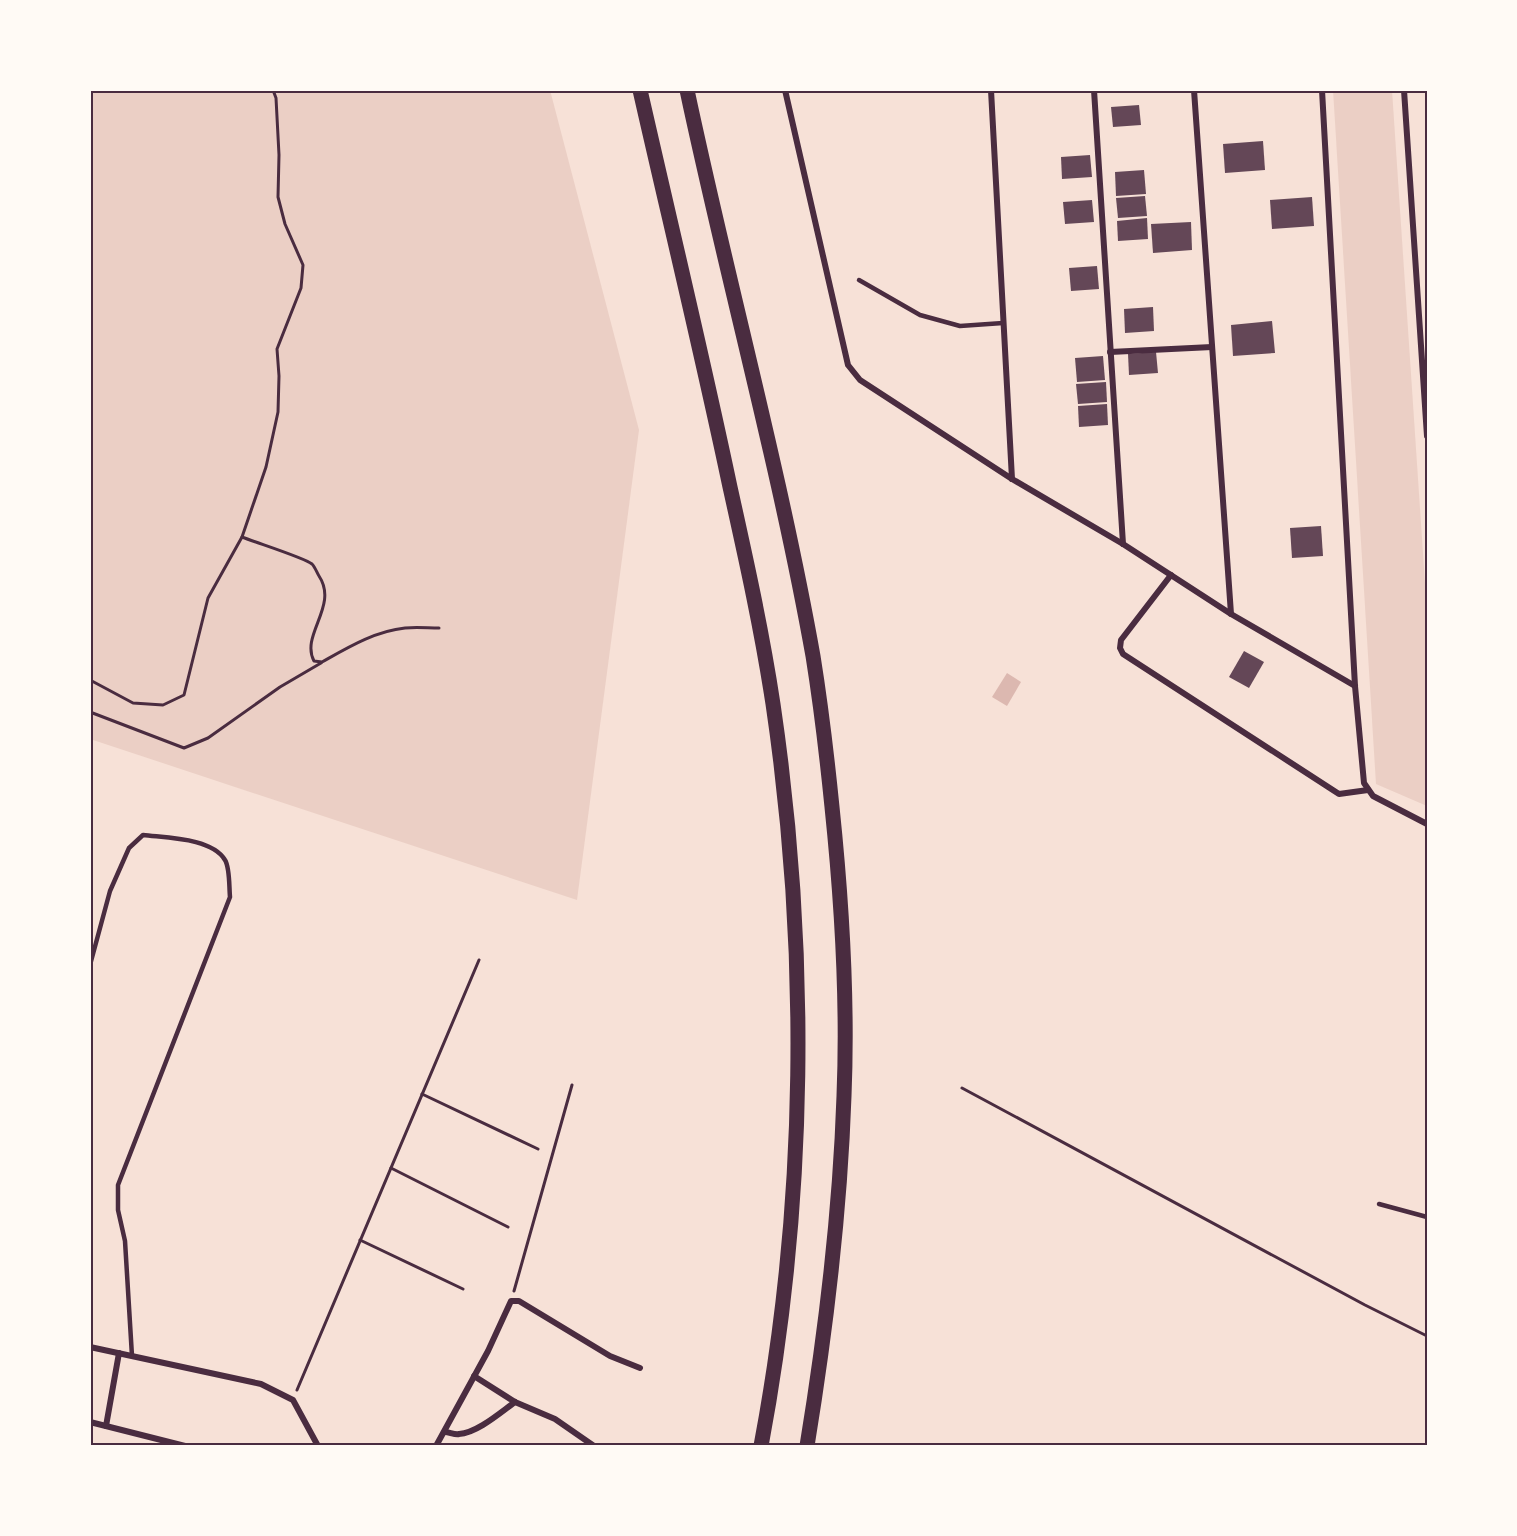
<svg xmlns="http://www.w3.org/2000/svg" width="1517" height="1536" font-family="'Public Sans',sans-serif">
  <rect width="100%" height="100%" fill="#f7e1d7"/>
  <g fill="#ebcfc5">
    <path d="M90,90H550L639,430L577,900L90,739Z"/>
    <path d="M1333,90H1392L1427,613V806L1376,784Z"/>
  </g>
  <path fill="#dcb8b0" d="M1007,673L1021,682L1007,706L992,697Z"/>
  <g fill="#644757">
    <path d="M1139,105L1141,125L1113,127L1111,107Z"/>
    <path d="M1263,141L1265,170L1225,173L1223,144Z"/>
    <path d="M1090,155L1092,177L1062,179L1061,157Z"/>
    <path d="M1144,170L1146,194L1116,196L1115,172Z"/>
    <path d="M1145,196L1147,216L1118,218L1116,198Z"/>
    <path d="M1312,197L1314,226L1272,229L1270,200Z"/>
    <path d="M1092,200L1094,222L1065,224L1063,202Z"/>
    <path d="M1147,218L1148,239L1118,241L1117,221Z"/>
    <path d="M1191,222L1192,250L1153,253L1151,224Z"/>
    <path d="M1097,266L1099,289L1071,291L1069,268Z"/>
    <path d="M1153,307L1154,331L1125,333L1124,309Z"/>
    <path d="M1272,321L1275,353L1233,356L1231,325Z"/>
    <path d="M1156,352L1158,373L1129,375L1128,354Z"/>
    <path d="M1103,356L1105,380L1077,382L1075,358Z"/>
    <path d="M1106,382L1107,402L1078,404L1076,384Z"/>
    <path d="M1107,404L1108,425L1079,427L1078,406Z"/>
    <path d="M1321,526L1323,556L1292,558L1290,528Z"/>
    <path d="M1244,651L1264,662L1249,688L1229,677Z"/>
  </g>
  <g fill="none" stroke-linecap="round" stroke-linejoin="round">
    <g stroke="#4a2c40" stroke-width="3">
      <path d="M242,537C254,542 305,558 312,564C315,567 317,573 319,576C339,606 300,635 314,661L322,662C347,648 375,631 405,628C416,627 428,628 439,628"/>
      <path d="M90,680L133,703L163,705L184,695L208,598L242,537L266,467L278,412L279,376L277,349L301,288L303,265L285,224L278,197L279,155L276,98L273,90"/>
      <path d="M90,712L184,748L208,738L280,687L321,663"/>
      <path d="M962,1088L1365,1305L1427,1336"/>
      <path d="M422,1094L538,1149"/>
      <path d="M391,1168L508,1227"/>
      <path d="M360,1240L463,1289"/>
      <path d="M514,1291L572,1085"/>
      <path d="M297,1390L479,960"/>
    </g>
    <g stroke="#4a2c40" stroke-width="4.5">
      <path d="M859,280L920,315L960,326L1003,323"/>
      <path d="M90,965L110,891L129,848L143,835C167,838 212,838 225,860C230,868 229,887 230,897L118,1185V1210L125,1241L132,1356"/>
      <path d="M1379,1204L1427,1217"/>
    </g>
    <g stroke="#4a2c40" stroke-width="6">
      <path d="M785,90L848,365L860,380L1012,479L1123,544L1231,614L1355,686"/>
      <path d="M991,90L1012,479"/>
      <path d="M1094,90L1123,544"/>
      <path d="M1194,90L1231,614"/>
      <path d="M1322,90L1355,686L1364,783L1373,796L1427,824"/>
      <path d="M1404,90L1427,436"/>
      <path d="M1110,352L1212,347"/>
      <path d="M1171,575L1121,640L1120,648L1123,654L1339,794L1368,790"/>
      <path d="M90,1347L261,1384L293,1400L318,1446"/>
      <path d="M474,1376L515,1402L555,1419L594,1446"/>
      <path d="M90,1422L185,1446"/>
      <path d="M106,1426L119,1353"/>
      <path d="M445,1432C449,1432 455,1435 459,1434C477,1433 501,1412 515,1402"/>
      <path d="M436,1446L488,1351L511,1301H519L610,1356L640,1368"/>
    </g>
    <g stroke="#4a2c40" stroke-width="15">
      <path d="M640,90C670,222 702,354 730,487C746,559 762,631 773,704C809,949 807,1202 761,1446"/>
      <path d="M687,90C727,279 779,466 813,656C821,706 827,757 832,807C842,903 848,1000 844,1096C840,1214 826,1330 807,1446"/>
    </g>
  </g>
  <rect width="1517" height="1536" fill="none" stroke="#fffaf5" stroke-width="183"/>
  <rect x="92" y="92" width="1334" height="1352" fill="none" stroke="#4a2c40" stroke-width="2"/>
</svg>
